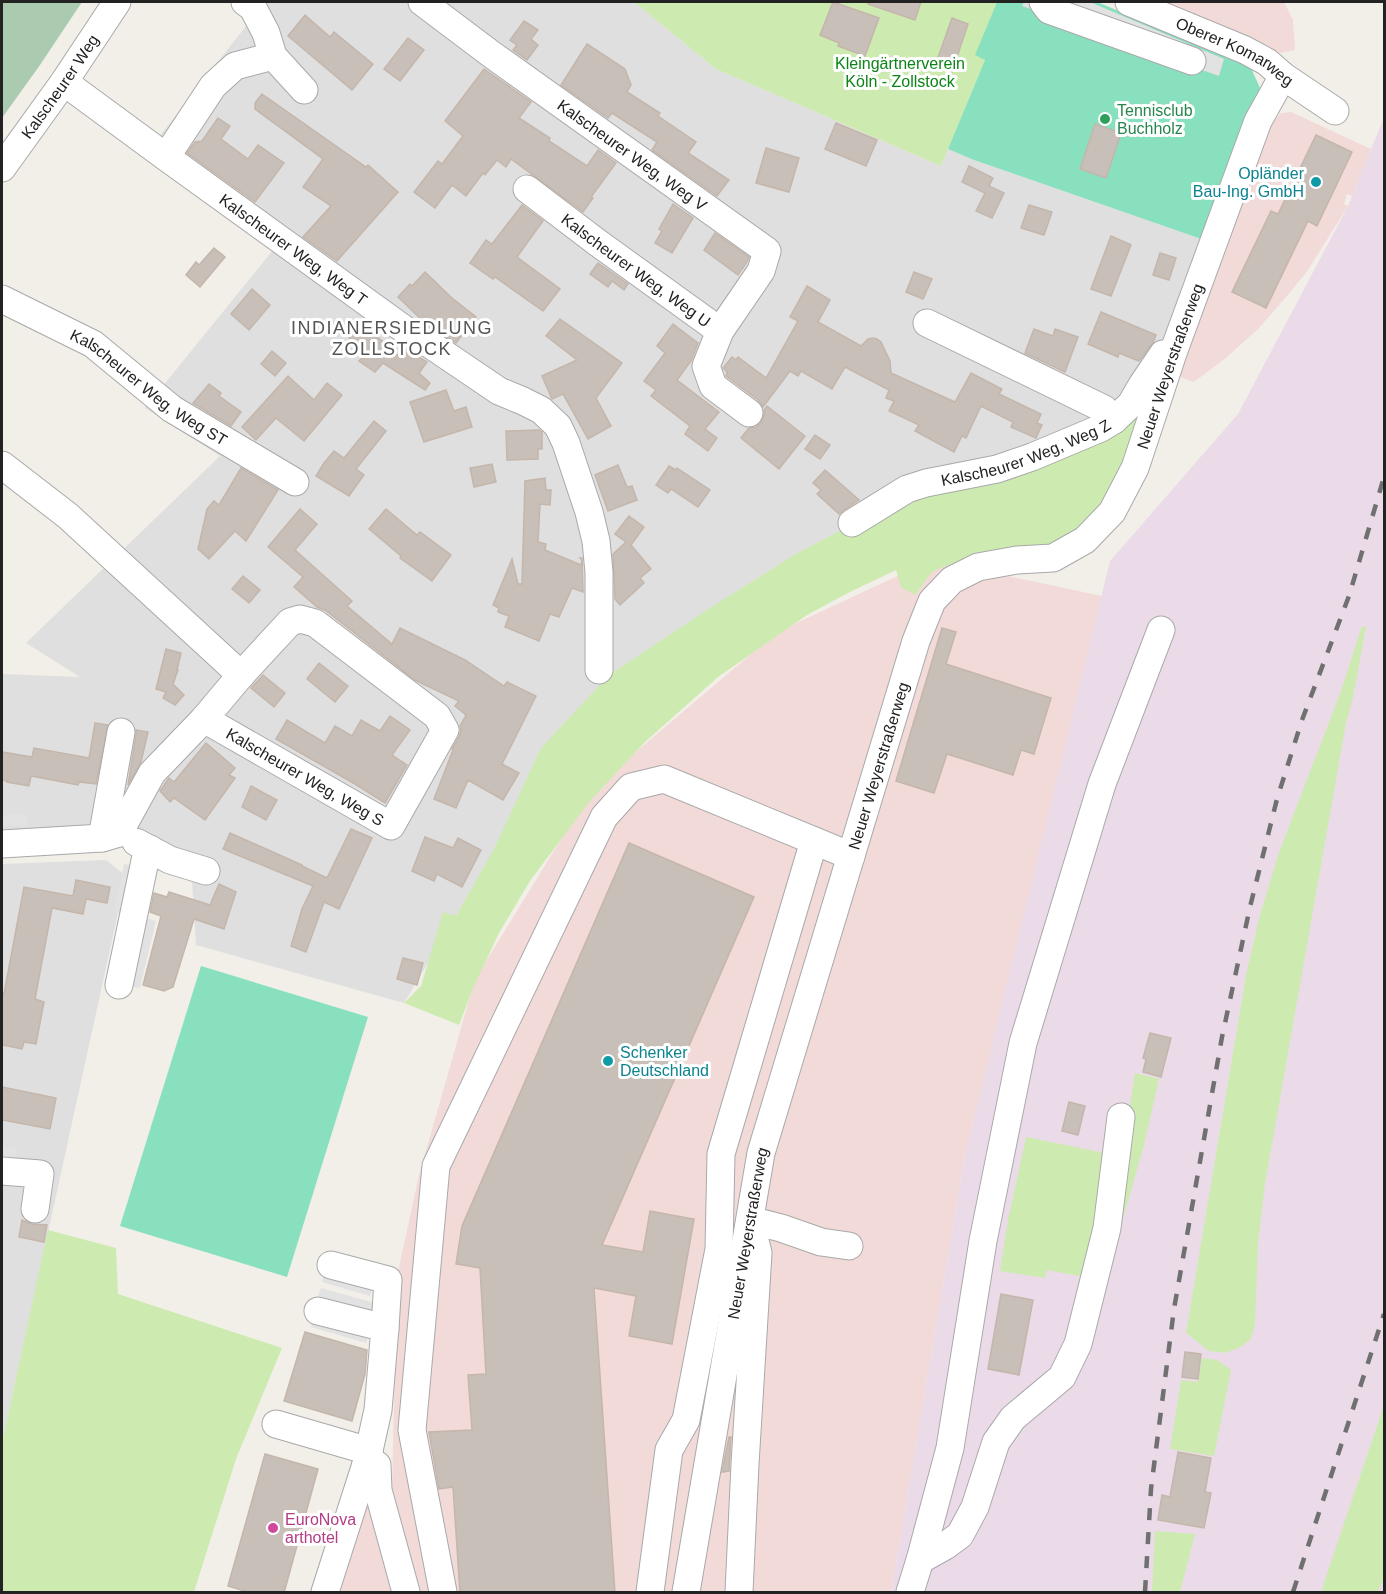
<svg xmlns="http://www.w3.org/2000/svg" width="1386" height="1594" font-family="Helvetica,sans-serif">
  <rect width="100%" height="100%" fill="#f2efe9"/>
  <g fill="#e0dfdf">
    <path d="M252,2H634L716,69L941,166L948,149L974,160L1207,241L1174,339L1092,453L857,534L480,876L404,1003L196,945L192,881L112,829L2,833V674L80,677L26,643L220,456L145,408L277,245L144,156L246,26Z"/>
    <path d="M106,860L126,876L2,1443V864Z"/>
  </g>
  <g fill="#f2dad9">
    <path d="M1157,2H1284L1293,20L1295,50L1280,53Z"/>
    <path d="M1291,112L1371,149L1352,196L1347,194L1344,204L1348,206L1308,270L1292,290L1258,329L1227,357L1194,382L1175,375L1266,130L1281,113Z"/>
    <path d="M932,560L1102,596L965,1155L891,1592H332L362,1490L392,1489L397,1276L419,1175L475,979L592,789L777,632Z"/>
  </g>
  <path fill="#ebdbe8" d="M1384,118V1592H891L965,1155L1110,561L1238,414L1348,206L1371,149Z"/>
  <g fill="#cdebb0">
    <path d="M634,2H997L976,55L985,60L941,166L716,69Z"/>
    <path d="M1150,384L1113,495L1087,529L1057,543L992,555L945,566L932,572L915,595L901,587L896,570L848,593L807,615L718,677L645,742L589,802L530,881L499,933L474,986L459,1025L404,1003L421,986L443,912L456,916L494,849L541,748L609,675L713,606L796,554L914,491L1022,468Z"/>
    <path d="M1362,626L1366,627L1353,697L1346,723L1265,1184L1258,1243L1255,1324L1251,1339L1239,1348L1225,1353L1209,1351L1186,1333L1246,975L1260,915L1278,855L1341,691Z"/>
    <path d="M1135,1073L1159,1079L1144,1145L1114,1250L1121,1165Z"/>
    <path d="M1026,1137L1110,1154L1089,1278L1047,1270L1045,1278L1000,1271L1008,1220Z"/>
    <path d="M48,1230L116,1248L118,1294L282,1348L236,1459L194,1592H2V1443Z"/>
    <path d="M1202,1358L1217,1360L1231,1370L1214,1456L1170,1449L1181,1380L1198,1382Z"/>
    <path d="M1384,1405V1578L1378,1592H1321Z"/>
    <path d="M1155,1531L1195,1534L1180,1592H1152Z"/>
  </g>
  <path fill="#aacbaf" d="M2,2H82L40,65L2,118Z"/>
  <g fill="#88e0be">
    <path d="M997,2H1097L1191,41L1251,68L1260,88L1207,241L974,160L948,149L985,60L975,55Z"/>
    <path d="M201,966L368,1017L287,1277L120,1226Z"/>
  </g>
  <g fill="#e2e2e2">
    <path d="M1024,2H1090L1224,59L1219,76L1022,6Z"/>
    <path d="M27,814V825L2,826V815Z"/>
    <path d="M124,864L136,866L126,915L114,912Z"/>
    <path d="M142,917L156,921L140,988L128,986Z"/>
    <path d="M2,1147L16,1148L15,1161L2,1160Z"/>
    <path d="M325,1271L373,1285L370,1296L322,1282Z"/>
    <path d="M321,1288L375,1303L372,1315L317,1300Z"/>
    <path d="M315,1316L370,1331L366,1343L311,1327Z"/>
  </g>
  <g fill="#c7bfb8" stroke="#c4b6ab" stroke-width="1.5">
    <path d="M833,2L879,18L865,56L838,46L839,43L820,35Z"/>
    <path d="M868,2H921L915,20L868,4Z"/>
    <path d="M305,15L330,37L334,32L373,64L352,90L288,36Z"/>
    <path d="M952,18L968,24L952,72L935,66Z"/>
    <path d="M524,21L538,30L531,39L538,45L527,60L513,50L517,45L510,40Z"/>
    <path d="M408,38L424,50L400,81L384,69Z"/>
    <path d="M587,44L625,69L631,85L627,92L660,113L658,116L696,142L688,153L729,180L717,196L652,150L657,142L612,113L608,118L561,85Z"/>
    <path d="M484,69L531,102L519,118L550,138L549,141L587,166L598,150L616,163L591,197L593,198L583,212L511,159L506,167L497,160L485,175L483,173L466,196L452,185L435,208L414,192L438,161L442,164L463,136L445,121Z"/>
    <path d="M262,94L366,167L368,165L398,192L337,261L303,237L331,206L303,187L323,159L255,109V103Z"/>
    <path d="M218,118L230,126L221,139L248,159L258,145L284,163L255,202L187,153L195,142L202,141Z"/>
    <path d="M836,123L877,140L866,166L825,149Z"/>
    <path d="M1095,124L1121,133L1106,178L1080,169Z"/>
    <path d="M1316,135L1352,152L1317,226L1308,221L1266,308L1232,292L1271,211L1278,214Z"/>
    <path d="M766,148L799,158L789,192L756,183Z"/>
    <path d="M969,166L993,178L989,186L1004,193L992,218L976,211L985,193L962,182Z"/>
    <path d="M673,204L693,218L672,253L655,243L662,231L659,229Z"/>
    <path d="M522,205L543,221L517,257L560,289L543,311L495,277L493,279L470,263L486,240L492,244Z"/>
    <path d="M1029,205L1052,212L1044,235L1021,228Z"/>
    <path d="M715,233L749,257L747,262L738,275L704,250Z"/>
    <path d="M1111,236L1131,245L1111,296L1091,289Z"/>
    <path d="M214,248L225,257L200,287L186,275L196,262L199,265Z"/>
    <path d="M1160,253L1176,258L1169,280L1153,275Z"/>
    <path d="M598,263L628,284L624,290L612,281L608,287L590,274Z"/>
    <path d="M425,272L452,298L476,317L456,343L427,325L398,297L410,284L412,286Z"/>
    <path d="M914,272L932,279L923,299L906,292Z"/>
    <path d="M807,286L830,300L818,322L861,346L868,339L873,338L877,339L881,342L890,361L891,373L955,402L971,373L1002,389L999,394L1041,414L1037,423L1042,425L1036,438L1011,427L1013,422L981,406L966,438L962,436L954,452L915,431L919,425L889,411L894,401L886,398L889,390L845,367L832,389L801,371L798,376L790,371L763,407L758,400L726,376L727,372L723,368L732,357L736,360L738,357L766,378L798,321L790,317Z"/>
    <path d="M252,289L270,305L249,330L231,314Z"/>
    <path d="M1101,312L1156,335L1153,343L1139,361L1119,353L1118,357L1088,344Z"/>
    <path d="M560,319L622,363L596,398L611,426L588,439L563,394L552,399L542,376L577,360L546,336Z"/>
    <path d="M362,323L399,356L404,348L427,362L419,373L430,383L425,390L383,363L375,372L359,361L366,353L349,338Z"/>
    <path d="M673,324L698,343L691,361L677,380L719,412L705,429L717,438L708,451L685,434L690,426L651,396L656,390L644,381L665,353L657,346Z"/>
    <path d="M1034,329L1053,336L1055,329L1078,337L1065,372L1025,353Z"/>
    <path d="M272,351L286,363L275,376L261,364Z"/>
    <path d="M288,376L314,400L327,383L342,395L304,441L276,418L256,440L242,427Z"/>
    <path d="M209,384L221,393L219,396L241,412L231,426L193,403Z"/>
    <path d="M446,390L454,411L466,407L472,427L424,442L410,402Z"/>
    <path d="M767,406L805,436L779,469L741,438L749,428L756,427L761,423L764,415V410Z"/>
    <path d="M374,421L386,431L356,469L364,475L349,496L316,476L324,463L334,451L344,458Z"/>
    <path d="M539,430L542,432V449H538V459L507,460L506,431Z"/>
    <path d="M815,435L830,445L820,459L805,449Z"/>
    <path d="M492,464L496,482L474,487L470,468Z"/>
    <path d="M618,465L627,487L632,486L637,500L608,511L595,475Z"/>
    <path d="M669,466L676,470L677,468L710,490L698,507L671,489L668,493L656,485Z"/>
    <path d="M241,468L278,490L246,541L235,531L209,559L198,549L207,509L214,501L219,505Z"/>
    <path d="M825,470L859,500L844,510L839,514L817,494L821,490L813,483Z"/>
    <path d="M545,478L546,490H551L550,505L540,504L538,542L546,544L545,550L581,565L582,560L580,558H582L583,592L572,588L559,617L550,614L539,641L505,627L509,616L498,612L499,608L493,605L512,559L518,584H522L525,481Z"/>
    <path d="M300,509L317,524L295,550L352,601L347,606L392,644L400,628L465,660L504,686L507,682L536,696L502,764L519,773L503,800L468,780L456,808L434,799L453,750L452,749L459,737L461,731L460,726L466,715L455,706L459,701L415,680L325,610L317,607L294,587L303,577L268,547Z"/>
    <path d="M386,509L417,535L420,532L451,555L432,581L400,558L401,556L369,529Z"/>
    <path d="M629,516L644,527L631,545L651,569L640,578L644,583L620,605L615,599L613,554L626,542L615,534Z"/>
    <path d="M243,576L260,590L249,603L232,589Z"/>
    <path d="M942,628L956,632L946,664L1051,698L1034,754L1021,750L1013,775L947,754L934,793L896,781Z"/>
    <path d="M166,649L181,653L177,670H178L173,684L184,695L175,705L163,698L166,692L156,689Z"/>
    <path d="M319,663L348,686L335,702L307,679Z"/>
    <path d="M263,675L285,693L274,707L251,688Z"/>
    <path d="M390,716L410,730L392,755L407,765L385,803L355,784L276,739L287,720L325,743L335,726L352,736L361,720L380,731Z"/>
    <path d="M95,723L108,725L96,784L79,782L78,785L31,776L29,786L7,782V781L2,780V752L32,757L34,748L89,758Z"/>
    <path d="M136,730L148,732L141,762L128,785L136,735Z"/>
    <path d="M206,743L235,768L229,775L235,778L205,820L174,798L170,802L160,791L169,778L174,782Z"/>
    <path d="M251,786L277,800L266,820L242,807Z"/>
    <path d="M351,829L372,838L339,909L324,902L306,952L291,946L302,909L313,886L223,849L230,833L302,865V866L327,878Z"/>
    <path d="M425,837L453,848L458,838L481,850L462,887L437,874L434,881L412,871Z"/>
    <path d="M629,843L754,897L602,1245L643,1252L650,1211L694,1219L672,1344L629,1336L636,1296L594,1288L615,1593H460L453,1487L439,1489L429,1432L472,1430L468,1375L486,1374L480,1268L456,1264L462,1226Z"/>
    <path d="M76,880L110,887L107,903L86,899L83,914L52,908L35,999L44,1002L36,1044L24,1042L22,1049L2,1045V993L4,994L24,887L73,896Z"/>
    <path d="M219,884L236,892L224,929L194,919L173,987L164,991L143,985L161,916L150,912L154,893L167,897L169,892L210,905Z"/>
    <path d="M403,958L423,963L417,985L397,979Z"/>
    <path d="M1150,1033L1171,1038L1161,1077L1143,1072L1146,1059L1143,1058Z"/>
    <path d="M2,1087L56,1098L50,1129L2,1120Z"/>
    <path d="M1069,1102L1085,1106L1078,1135L1062,1131Z"/>
    <path d="M22,1220L32,1224L47,1225L44,1242L19,1237Z"/>
    <path d="M1001,1294L1033,1300L1019,1375L988,1369Z"/>
    <path d="M305,1332L367,1350L365,1374L352,1421L284,1401Z"/>
    <path d="M1185,1352L1201,1354L1198,1379L1182,1377Z"/>
    <path d="M729,1437H731L729,1471L722,1472Z"/>
    <path d="M1178,1452L1211,1458L1205,1492L1211,1493L1204,1528L1158,1520L1162,1495L1170,1497Z"/>
    <path d="M265,1454L318,1469L284,1593H251L228,1586Z"/>
  </g>
  <g fill="none" stroke-linecap="round" stroke-linejoin="round">
    <defs>
      <g id="minor">
        <path d="M245,2L253,8L266,33L273,56L304,90"/>
        <path id="s1" d="M422,2L491,54L767,251L761,271L720,331L706,366L713,386L749,413"/>
        <path d="M1043,2L1049,10L1192,61"/>
        <path id="s2" d="M1129,2L1245,50L1267,62L1283,76L1335,111"/>
        <path id="s3" d="M64,82L166,157L408,332L431,345L499,391L523,401L541,410L558,426L566,443L589,512L596,541L599,572V670"/>
        <path d="M166,157L213,86L235,66L273,56"/>
        <path id="s4" d="M2,168L64,82L117,2"/>
        <path id="s5" d="M527,189L598,243L720,331"/>
        <path id="s6" d="M2,299L93,344L172,409L295,482"/>
        <path d="M927,323L1104,409L1114,420"/>
        <path d="M2,465L68,516L241,675"/>
        <path id="s7" d="M852,523L907,489L926,483L997,469L1032,457L1101,428L1114,420L1131,404L1142,385L1163,354"/>
        <path d="M300,619L315,623L437,716L445,730L391,826L204,719L241,675L290,622Z"/>
        <path d="M119,833L152,773L204,719"/>
        <path d="M102,838L121,732"/>
        <path d="M136,842L170,860L206,871"/>
        <path d="M2,844L102,838L119,833"/>
        <path d="M119,985L146,856L150,849"/>
        <path d="M2,1171L40,1174L35,1209"/>
        <path d="M331,1265L388,1280L385,1328"/>
        <path d="M318,1311L385,1328L378,1410L366,1464L325,1592"/>
        <path d="M276,1424L369,1451"/>
        <path d="M366,1464L377,1465L378,1490L406,1592"/>
        <path d="M920,1560L950,1448L983,1241L1023,1043L1102,784L1161,630"/>
        <path d="M443,1592L412,1430L436,1166L604,817L631,787L664,779L851,856"/>
        <path d="M650,1592L669,1450L686,1420L719,1249L721,1154L814,841"/>
        <path id="s8" d="M686,1592L761,1153L916,641L932,601L952,580L978,567L1017,560L1053,558L1085,540L1112,512L1135,468L1173,353L1258,121L1283,76"/>
        <path d="M739,1592L745,1464L758,1253L750,1220L781,1228L821,1242L849,1246"/>
        <path d="M910,1592L920,1560L945,1546L960,1535L975,1507L996,1442L1013,1418L1062,1377L1078,1344L1107,1228L1121,1117"/>
      </g>
    </defs>
    <use href="#minor" stroke="#a9a9a9" stroke-width="29"/>
    <use href="#minor" stroke="#fff" stroke-width="27"/>
    <g stroke="#707070" stroke-width="4.5" stroke-dasharray="12 12" stroke-linecap="butt">
      <path d="M1145,1592L1151,1489L1174,1309L1222,1037L1250,907L1277,799L1302,720L1349,596L1384,477"/>
      <path d="M1293,1592L1384,1314"/>
    </g>
  </g>
  <circle fill="#2e9e5b" stroke="#fff" stroke-width="2" cx="1105" cy="119" r="6"/>
  <g fill="#0f9aa8" stroke="#fff" stroke-width="2">
    <circle cx="1316" cy="182" r="6"/>
    <circle cx="608" cy="1061" r="6"/>
  </g>
  <circle fill="#d1479c" stroke="#fff" stroke-width="2" cx="273" cy="1528" r="6"/>
  <g text-anchor="middle" dominant-baseline="central" stroke-width="6" stroke-linejoin="round" paint-order="stroke">
    <g font-size="16" fill="#222" stroke="#fff">
      <text stroke="none"><textPath href="#s2" startOffset="117">Oberer Komarweg</textPath></text>
      <text stroke="none"><textPath href="#s4" startOffset="100">Kalscheurer Weg</textPath></text>
      <text stroke="none"><textPath href="#s1" startOffset="260">Kalscheurer Weg, Weg V</textPath></text>
      <text stroke="none"><textPath href="#s3" startOffset="284">Kalscheurer Weg, Weg T</textPath></text>
      <text stroke="none"><textPath href="#s5" startOffset="136">Kalscheurer Weg, Weg U</textPath></text>
      <text stroke="none"><textPath href="#s8" startOffset="1390">Neuer Weyerstraßerweg</textPath></text>
      <text stroke="none"><textPath href="#s6" startOffset="172">Kalscheurer Weg, Weg ST</textPath></text>
      <text stroke="none"><textPath href="#s7" startOffset="189">Kalscheurer Weg, Weg Z</textPath></text>
      <text stroke="none"><textPath href="#s8" startOffset="850">Neuer Weyerstraßerweg</textPath></text>
      <text transform="translate(305 777) rotate(30)">Kalscheurer Weg, Weg S</text>
      <text stroke="none"><textPath href="#s8" startOffset="364">Neuer Weyerstraßerweg</textPath></text>
    </g>
    <g font-size="16" fill="#0c8416" stroke="#fff">
      <text x="900" y="63">Kleingärtnerverein<tspan x="900" dy="18">Köln - Zollstock</tspan></text>
    </g>
    <g font-size="16" fill="#27864d" stroke="#fff" text-anchor="start">
      <text x="1117" y="110">Tennisclub<tspan x="1117" dy="18">Buchholz</tspan></text>
    </g>
    <g font-size="16" fill="#0d838f" stroke="#fff" text-anchor="end">
      <text x="1304" y="173">Opländer<tspan x="1304" dy="18">Bau-Ing. GmbH</tspan></text>
      <text x="620" y="1052" text-anchor="start">Schenker<tspan x="620" dy="18">Deutschland</tspan></text>
    </g>
    <g font-size="16" fill="#b23c85" stroke="#fff" text-anchor="start">
      <text x="285" y="1519">EuroNova<tspan x="285" dy="18">arthotel</tspan></text>
    </g>
    <g font-size="18" letter-spacing="1.5" fill="#555" stroke="#fff">
      <text x="392" y="328">INDIANERSIEDLUNG<tspan x="392" dy="21">ZOLLSTOCK</tspan></text>
    </g>
  </g>
  <rect width="1386" height="1594" fill="none" stroke="#222222" stroke-width="6"/>
</svg>
